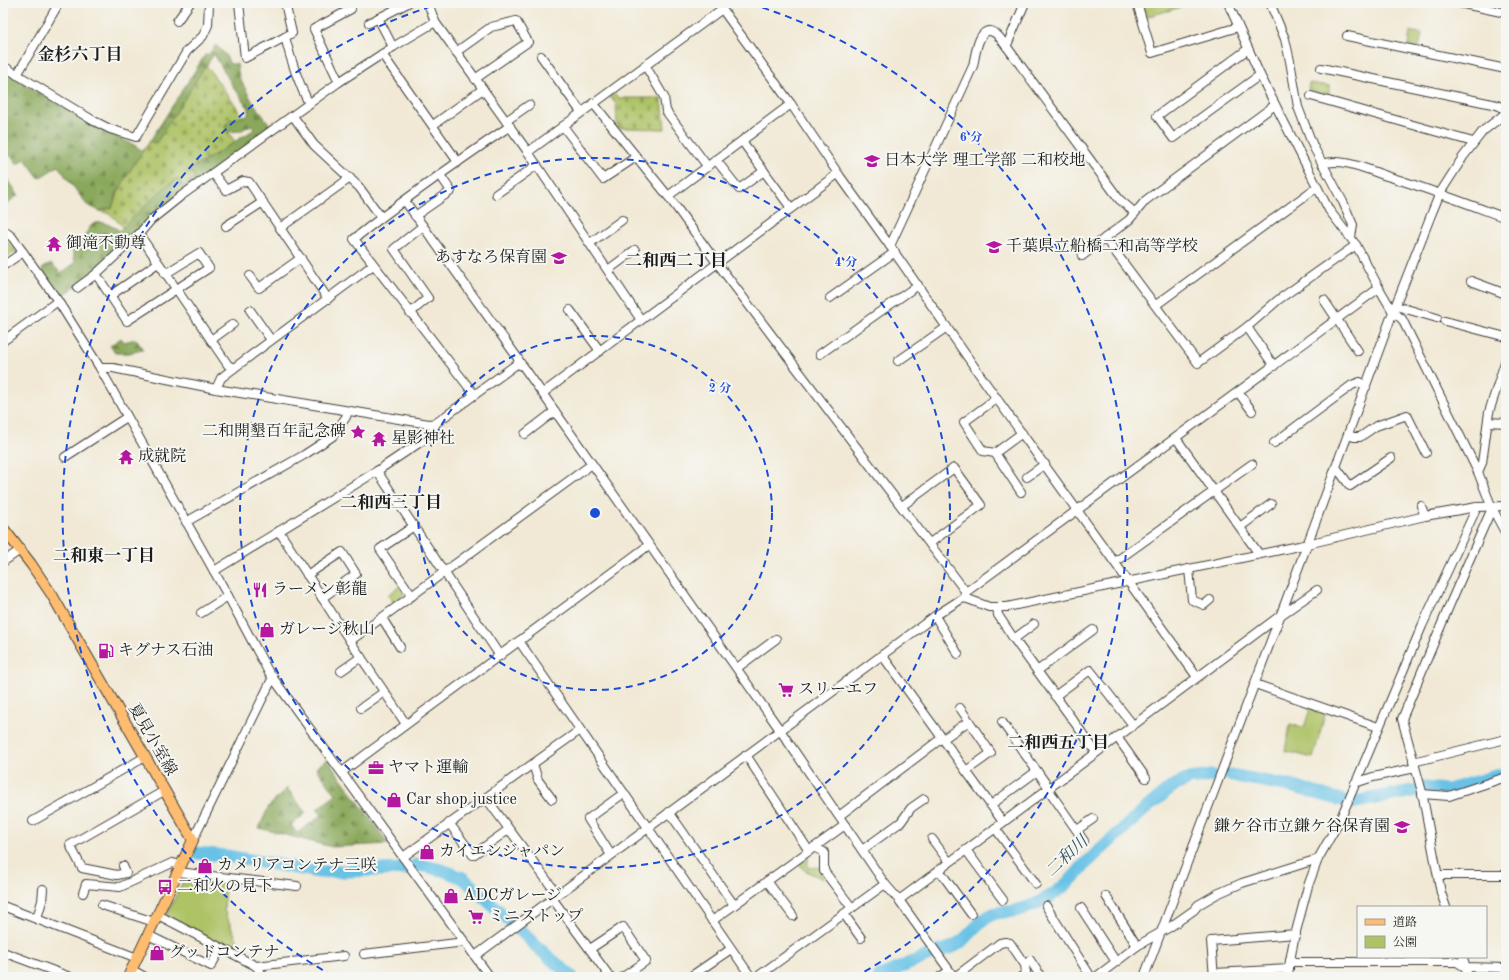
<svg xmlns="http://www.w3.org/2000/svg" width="1509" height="980" font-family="'Old Standard TT','Noto Serif JP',serif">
  <defs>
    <pattern id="forest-firs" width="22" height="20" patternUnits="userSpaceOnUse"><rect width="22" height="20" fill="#8aa85b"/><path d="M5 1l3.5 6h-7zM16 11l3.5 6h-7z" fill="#70884a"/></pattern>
    <pattern id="cemetery-stones" width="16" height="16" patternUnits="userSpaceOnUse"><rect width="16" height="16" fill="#aec266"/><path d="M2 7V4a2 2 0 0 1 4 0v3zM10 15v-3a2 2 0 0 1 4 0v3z" fill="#95a658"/></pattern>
  </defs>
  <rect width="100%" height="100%" fill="#f6f6f2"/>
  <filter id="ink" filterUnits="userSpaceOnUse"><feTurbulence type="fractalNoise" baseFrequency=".025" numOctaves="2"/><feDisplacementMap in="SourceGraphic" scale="8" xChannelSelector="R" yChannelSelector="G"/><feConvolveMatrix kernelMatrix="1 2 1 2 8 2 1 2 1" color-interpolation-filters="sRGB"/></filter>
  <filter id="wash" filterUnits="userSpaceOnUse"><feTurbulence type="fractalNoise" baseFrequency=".012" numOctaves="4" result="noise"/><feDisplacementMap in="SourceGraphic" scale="16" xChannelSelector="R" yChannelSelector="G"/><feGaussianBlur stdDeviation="0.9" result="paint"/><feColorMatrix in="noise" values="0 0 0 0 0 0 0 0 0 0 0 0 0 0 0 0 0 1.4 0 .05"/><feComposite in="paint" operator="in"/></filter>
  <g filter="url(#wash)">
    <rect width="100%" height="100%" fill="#f1e9d5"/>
    <g fill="#aec266" stroke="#656f41">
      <path d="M1142,3H1184L1185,6L1146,17Z"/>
      <path d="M1410,31L1422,34L1419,48L1408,46Z"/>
      <path d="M1309,83L1330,86L1328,97L1308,89Z"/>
      <path d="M3,237L16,251L3,261Z"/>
      <path d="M400,586L404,591L403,596L394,603L388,595Z"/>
      <path d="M1311,706L1326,711L1313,758L1285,751L1290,724L1304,727Z"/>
      <path d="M808,856V868L819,867L825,877L823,879L804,870L798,862Z"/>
      <path d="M184,879L225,884L224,910L239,944L233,950L166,916Z"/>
    </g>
    <g fill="url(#forest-firs)" stroke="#53623c">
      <path d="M216,45L225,54L230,64H237L239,77L252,101L273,129L224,163L97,270L60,298L42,269L51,263L61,273L75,263L72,246C76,241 81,240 84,237C86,234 87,231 89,228C97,217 111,225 120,231C134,210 157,193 178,178L184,186L195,179L189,170L255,129L251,125L240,131L228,132L224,126L231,119L248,115L249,108C242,102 242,96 235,90L214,54L157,142L154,143L150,141L205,55H208Z"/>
      <path d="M3,71L96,127L134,145L143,151L117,193L112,208L100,211L87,205L58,166L39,178L25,159L17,164L11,155L3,159Z"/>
      <path d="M3,171L18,195L3,207Z"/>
      <path d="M121,338L124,342L136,339L143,350L129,353H115L110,346Z"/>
      <path d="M327,759L389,844L332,847L259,828L269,806L287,788L306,813L291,825L297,833L322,815L317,809L336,795L316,768Z"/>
    </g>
    <g fill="url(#cemetery-stones)" stroke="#656f41">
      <path d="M206,65L244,117L231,119L224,126L235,142L189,170L195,178L183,186L177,178L158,193L123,227L110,214L100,211L112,208C120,184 135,162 150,141L154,143L157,142Z"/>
      <path d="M613,93L619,98H662L665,129L617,128L616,104L609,96Z"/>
    </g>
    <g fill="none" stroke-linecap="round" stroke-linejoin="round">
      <g stroke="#69c2e6" stroke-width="13">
        <path d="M1230,775L1290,786L1345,801"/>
        <path d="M1424,788L1448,790L1506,773"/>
        <path d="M1350,803L1417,790"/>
        <path d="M197,853L227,856L319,872L406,869"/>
        <path d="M416,865L425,866L445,871L463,878L510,921"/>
        <path d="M519,929L536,946L572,977"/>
        <path d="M939,951C968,946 969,928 991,915C997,911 1010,913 1018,910C1044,904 1068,886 1084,865L1144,810L1173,786L1189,779L1211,776"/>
        <path d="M878,977L934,953"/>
      </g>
    </g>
  </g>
  <g filter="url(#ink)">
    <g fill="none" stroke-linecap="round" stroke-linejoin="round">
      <defs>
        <g id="minor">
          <path d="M239,3L245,58L285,37"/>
          <path d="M285,3L292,33L285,37C291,61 298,82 309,104"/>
          <path d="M428,3L435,22L528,152L641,320"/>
          <path d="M1025,3L1007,45V47L1119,199L1135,213"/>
          <path d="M1137,3L1152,53L1238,27"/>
          <path d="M1228,3L1260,75L1329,210L1356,245L1379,288L1393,312L1402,319L1478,472L1492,508L1506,534"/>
          <path d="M1270,3L1285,39L1290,61L1298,107L1313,146L1343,202L1353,225L1351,237"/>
          <path d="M1459,3L1506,13"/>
          <path d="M378,18L393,47"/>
          <path d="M177,21L190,3"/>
          <path d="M369,23L408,3"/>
          <path d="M1347,36L1506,69"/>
          <path d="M1248,49L1157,116L1173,138L1260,75"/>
          <path d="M456,52L491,27L516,21L528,42L475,79"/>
          <path d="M382,54L458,162"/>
          <path d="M541,56L581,112"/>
          <path d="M645,65L664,97L666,111L708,167"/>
          <path d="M3,66L94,121L110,129L136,137L187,51L203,36L208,25L209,3"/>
          <path d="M1321,68L1497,105L1503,108L1506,113"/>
          <path d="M17,75L59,3"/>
          <path d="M339,82L314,29L351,9"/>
          <path d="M1311,96L1473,142"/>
          <path d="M593,103L668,196L717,263L966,592"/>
          <path d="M1275,105L1146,200L1129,220L1105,238L1198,363L1247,327L1278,300L1356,245"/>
          <path d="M293,116L314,145L359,187L381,217"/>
          <path d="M506,121L529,105"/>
          <path d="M433,125L483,89"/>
          <path d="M563,126L603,179L636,157"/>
          <path d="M742,141L791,208"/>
          <path d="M528,152L722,9L791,104L839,175"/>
          <path d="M716,160L739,189L764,171"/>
          <path d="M1322,164C1344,157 1370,171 1390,177C1429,189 1468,204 1506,218"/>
          <path d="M213,173L226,190L243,181L249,182L328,299"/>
          <path d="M496,194L537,165"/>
          <path d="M668,196L791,104"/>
          <path d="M405,201L517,357L521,364"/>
          <path d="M415,216L451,191L440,175"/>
          <path d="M226,226L263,202"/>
          <path d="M280,228L350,178"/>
          <path d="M3,230L12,237L23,252L58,301L100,368L228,596L268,671L490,977"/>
          <path d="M139,234L228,365L234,368"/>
          <path d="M590,243L622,220"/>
          <path d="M890,246L973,66C975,58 978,25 993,32C998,34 1003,42 1006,46"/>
          <path d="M1082,256L1105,238"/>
          <path d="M3,266L23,252"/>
          <path d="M608,270L635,250"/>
          <path d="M96,274L127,321L209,268L199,253L165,274"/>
          <path d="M250,276L259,288L301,258"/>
          <path d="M1471,281L1506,294"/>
          <path d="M77,288L96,274L139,234L151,220L181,196L339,82L393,47L435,22"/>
          <path d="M111,295L158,263"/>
          <path d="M830,298L895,252"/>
          <path d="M1324,300L1358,351"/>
          <path d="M1156,305L1317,187"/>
          <path d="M1396,306L1437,318"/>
          <path d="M250,310L271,340"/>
          <path d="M570,310L600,351"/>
          <path d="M410,313L428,298L394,249L423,226"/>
          <path d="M1445,321L1506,337"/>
          <path d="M1247,327L1274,366"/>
          <path d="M211,340L233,324"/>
          <path d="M3,341L58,301"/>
          <path d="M820,354L918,285"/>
          <path d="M898,361L947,327"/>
          <path d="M100,368H113L216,389L429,424L436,423L514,366L517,364L523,366L780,730L885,884L899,900L954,977"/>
          <path d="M216,389L221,378L234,368L373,265"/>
          <path d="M1238,392L1252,411"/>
          <path d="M543,393L836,175H839L890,246L987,385L1197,677"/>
          <path d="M474,394L354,239C404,199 457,162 510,126"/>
          <path d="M997,398L964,422L983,451L995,453L1021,492"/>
          <path d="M1488,422L1506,423"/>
          <path d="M525,434L555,411"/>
          <path d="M1348,435L1354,437H1360L1376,426L1407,415L1426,453"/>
          <path d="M1176,438L1259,554"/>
          <path d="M1274,443L1352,385L1360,382L1366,387"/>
          <path d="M995,453L1022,433"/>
          <path d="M65,457L127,417"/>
          <path d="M1336,467L1350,486L1391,458"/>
          <path d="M377,471L500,656"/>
          <path d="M1478,472L1482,463L1489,412L1506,359"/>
          <path d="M1027,477L1045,464"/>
          <path d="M902,506L954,468L981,505L930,543"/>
          <path d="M1421,506L1425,516"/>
          <path d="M186,522L304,455L333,436L346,417L348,411"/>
          <path d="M1240,527L1271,504"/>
          <path d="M279,531L350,641L406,724"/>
          <path d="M3,562L20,550"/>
          <path d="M1115,562L1252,464"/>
          <path d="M1189,569L1192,600L1204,605L1210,600"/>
          <path d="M214,571L377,471L428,437L432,433L436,423"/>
          <path d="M307,575L342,552L356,574L322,598"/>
          <path d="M412,596L380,549L414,526"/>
          <path d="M964,596L966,592L1379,288"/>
          <path d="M997,607L998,615L1014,639L1096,752"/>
          <path d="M201,613L228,596"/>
          <path d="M935,616L958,654"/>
          <path d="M382,618L400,647"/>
          <path d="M1014,639L1034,624"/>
          <path d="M350,641L592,464"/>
          <path d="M519,641L751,977"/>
          <path d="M882,655L1003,822"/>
          <path d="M737,668L776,639"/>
          <path d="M341,671L361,657"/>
          <path d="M1037,671L1093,630"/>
          <path d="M1255,684L1378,727"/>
          <path d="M1055,696L1090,670L1133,725"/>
          <path d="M361,708L384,692"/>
          <path d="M960,708L991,753L966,771"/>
          <path d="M1002,722L1049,788"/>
          <path d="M1117,737L1146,778"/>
          <path d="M943,739L969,721"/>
          <path d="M746,755L809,851"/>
          <path d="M1413,762L1506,739"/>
          <path d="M533,764L538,780L552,799"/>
          <path d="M342,772L649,545"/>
          <path d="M1355,783L1373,777L1415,768"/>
          <path d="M1048,789L1084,841"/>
          <path d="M1422,794L1449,796L1506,777"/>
          <path d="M486,798L557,894"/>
          <path d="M991,805L1037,771"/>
          <path d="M669,812L734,905"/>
          <path d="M839,816L942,738"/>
          <path d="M33,821L145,757"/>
          <path d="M449,823L473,855L508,830"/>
          <path d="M995,828L1036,884"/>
          <path d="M1077,830L1093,819"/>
          <path d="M932,839L949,862"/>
          <path d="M193,840L273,677"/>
          <path d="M814,847L824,852V871L852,908"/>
          <path d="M862,850L901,822L911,808L924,799"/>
          <path d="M966,850L1003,900"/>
          <path d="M611,855L588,819L624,793"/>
          <path d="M403,857L580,730"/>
          <path d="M123,866L126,873L117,875L82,868L70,845L164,791"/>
          <path d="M939,870L971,914"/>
          <path d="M178,872L297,886"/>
          <path d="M1438,875H1506"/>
          <path d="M767,881L793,916"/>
          <path d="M83,893L86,884L120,887L172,863L181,865"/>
          <path d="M1106,896L1137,946"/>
          <path d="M552,898L610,977"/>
          <path d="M899,900L1281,615L1317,590"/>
          <path d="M102,905L154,922"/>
          <path d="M3,906L137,958"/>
          <path d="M1046,906L1091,977"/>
          <path d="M1446,907L1441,893L1422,792L1402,719L1450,604L1492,508"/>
          <path d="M1081,908L1116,962"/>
          <path d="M844,914L861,938"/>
          <path d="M158,915L256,966L264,977"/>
          <path d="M37,918L42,901L43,889"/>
          <path d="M712,921L845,825"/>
          <path d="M148,935L211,966L221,948"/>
          <path d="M590,949L623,927L646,961L623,977"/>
          <path d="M3,952L70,977"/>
          <path d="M364,954L465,942"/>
          <path d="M475,956L935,616L963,598L968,599L989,607H1007L1299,546L1425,516L1477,507L1506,506"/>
          <path d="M1463,957L1468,977"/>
          <path d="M1030,960L1041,977"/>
          <path d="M1290,962H1457L1465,967L1506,968"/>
          <path d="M256,966L344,956"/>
          <path d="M132,970L145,977"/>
          <path d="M1214,973L1289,969"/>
          <path d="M690,977L731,949"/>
          <path d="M757,977L885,884"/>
          <path d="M940,977L949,971"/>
          <path d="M955,977L1000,943L1005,942L1010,943L1025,965L1026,973L1021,977"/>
          <path d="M1096,977L1137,946L1170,927L1194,910L1198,905L1217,894L1242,883L1318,859"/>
          <path d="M1144,977L1313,529L1393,312L1431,215L1440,193L1463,157L1483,131L1506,113"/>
          <path d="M1214,977L1211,941L1296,934"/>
          <path d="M1287,977L1294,939L1308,886L1318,859L1340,820L1422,626L1477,507"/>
        </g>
        <path id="major" d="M3,528L31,564L52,595L193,840L128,977"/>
      </defs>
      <use href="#minor" stroke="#3c3b38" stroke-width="10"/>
      <use href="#major" stroke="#3c3b38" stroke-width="12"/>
      <use href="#minor" stroke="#fff" stroke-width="8"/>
      <use href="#major" stroke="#fdbc6f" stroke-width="10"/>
    </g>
  </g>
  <g fill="none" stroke="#1d4ed8" stroke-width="2" stroke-dasharray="7 5">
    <circle cx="595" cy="513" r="177"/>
    <circle cx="595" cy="513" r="355"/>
    <path d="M333 976A532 532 0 0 1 439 4M751 4A532 532 0 0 1 857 976"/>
  </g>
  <defs>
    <symbol id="university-bare" viewBox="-9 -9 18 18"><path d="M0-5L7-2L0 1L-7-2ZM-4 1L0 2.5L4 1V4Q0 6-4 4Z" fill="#b5179e" stroke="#f6f6f2" stroke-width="2.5" paint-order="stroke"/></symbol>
    <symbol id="temple-bare" viewBox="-9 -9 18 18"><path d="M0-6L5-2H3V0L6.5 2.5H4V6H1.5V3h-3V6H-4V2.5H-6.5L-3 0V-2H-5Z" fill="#b5179e" stroke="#f6f6f2" stroke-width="2.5" paint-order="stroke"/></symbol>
    <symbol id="school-bare" viewBox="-9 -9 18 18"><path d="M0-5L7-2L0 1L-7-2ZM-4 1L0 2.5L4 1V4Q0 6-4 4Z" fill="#b5179e" stroke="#f6f6f2" stroke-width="2.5" paint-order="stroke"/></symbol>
    <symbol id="sight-bare" viewBox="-9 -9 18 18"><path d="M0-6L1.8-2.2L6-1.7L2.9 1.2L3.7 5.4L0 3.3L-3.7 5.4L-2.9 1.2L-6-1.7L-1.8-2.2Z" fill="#b5179e" stroke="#f6f6f2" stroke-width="2.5" paint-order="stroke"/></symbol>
    <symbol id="restaurant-bare" viewBox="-9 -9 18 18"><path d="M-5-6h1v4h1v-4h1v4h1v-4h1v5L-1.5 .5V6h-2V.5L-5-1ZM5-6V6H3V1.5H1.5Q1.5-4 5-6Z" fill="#b5179e" stroke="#f6f6f2" stroke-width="2.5" paint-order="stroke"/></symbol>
    <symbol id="shop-bare" viewBox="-9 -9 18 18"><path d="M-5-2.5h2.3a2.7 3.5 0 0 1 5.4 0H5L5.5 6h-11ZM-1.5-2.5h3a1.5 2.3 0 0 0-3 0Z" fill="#b5179e" stroke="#f6f6f2" stroke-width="2.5" paint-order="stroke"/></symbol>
    <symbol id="fuel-bare" viewBox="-9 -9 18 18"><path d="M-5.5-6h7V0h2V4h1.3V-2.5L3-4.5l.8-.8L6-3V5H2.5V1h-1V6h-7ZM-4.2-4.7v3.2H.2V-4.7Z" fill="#b5179e" stroke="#f6f6f2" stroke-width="2.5" paint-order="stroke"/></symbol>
    <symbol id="supermarket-bare" viewBox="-9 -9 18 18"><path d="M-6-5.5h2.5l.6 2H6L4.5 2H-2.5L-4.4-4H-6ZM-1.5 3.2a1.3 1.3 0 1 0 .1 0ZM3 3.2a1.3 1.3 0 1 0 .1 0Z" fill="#b5179e" stroke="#f6f6f2" stroke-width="2.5" paint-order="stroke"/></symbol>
    <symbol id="office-bare" viewBox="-9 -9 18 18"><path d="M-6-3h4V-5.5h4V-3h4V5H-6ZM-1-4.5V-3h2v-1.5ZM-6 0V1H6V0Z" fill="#b5179e" stroke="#f6f6f2" stroke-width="2.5" paint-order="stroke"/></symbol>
    <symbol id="bus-bare" viewBox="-9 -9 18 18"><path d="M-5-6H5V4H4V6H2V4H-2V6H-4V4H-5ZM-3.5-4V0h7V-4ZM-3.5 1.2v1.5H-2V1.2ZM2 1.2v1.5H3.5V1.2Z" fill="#b5179e" stroke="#f6f6f2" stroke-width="2.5" paint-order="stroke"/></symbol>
  </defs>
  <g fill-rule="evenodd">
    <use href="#university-bare" x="861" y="150" width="22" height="22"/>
    <use href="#temple-bare" x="43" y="233" width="22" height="22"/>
    <use href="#school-bare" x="983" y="236" width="22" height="22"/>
    <use href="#school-bare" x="548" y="247" width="22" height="22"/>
    <use href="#sight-bare" x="347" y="421" width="22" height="22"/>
    <use href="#temple-bare" x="368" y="428" width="22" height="22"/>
    <use href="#temple-bare" x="115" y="446" width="22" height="22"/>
    <use href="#restaurant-bare" x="249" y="579" width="22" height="22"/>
    <use href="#shop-bare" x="256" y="619" width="22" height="22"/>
    <use href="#fuel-bare" x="95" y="640" width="22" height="22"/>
    <use href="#supermarket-bare" x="775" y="679" width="22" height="22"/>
    <use href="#office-bare" x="365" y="757" width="22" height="22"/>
    <use href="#shop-bare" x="383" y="789" width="22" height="22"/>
    <use href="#school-bare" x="1391" y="816" width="22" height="22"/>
    <use href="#shop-bare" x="416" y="841" width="22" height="22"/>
    <use href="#shop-bare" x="194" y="855" width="22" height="22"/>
    <use href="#bus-bare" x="154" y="876" width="22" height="22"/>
    <use href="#shop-bare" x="440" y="885" width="22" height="22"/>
    <use href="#supermarket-bare" x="465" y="906" width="22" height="22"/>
    <use href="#shop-bare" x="146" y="942" width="22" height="22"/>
  </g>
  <g text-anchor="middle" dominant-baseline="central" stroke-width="4" stroke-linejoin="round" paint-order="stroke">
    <g font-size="16" fill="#1c1c1c" stroke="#f6f6f2" text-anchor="start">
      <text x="884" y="161">日本大学 理工学部 二和校地</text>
      <text x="66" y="244">御滝不動尊</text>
      <text x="1006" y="247">千葉県立船橋二和高等学校</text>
      <text x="547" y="258" text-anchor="end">あすなろ保育園</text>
      <text x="346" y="432" text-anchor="end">二和開墾百年記念碑</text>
      <text x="391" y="439">星影神社</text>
      <text x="138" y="457">成就院</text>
      <text x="272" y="590">ラーメン彰龍</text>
      <text x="279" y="630">ガレージ秋山</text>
      <text x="118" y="651">キグナス石油</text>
      <text x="798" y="690">スリーエフ</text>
      <text x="388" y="768">ヤマト運輸</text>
      <text x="406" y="800">Car shop justice</text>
      <text x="1390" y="827" text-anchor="end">鎌ケ谷市立鎌ケ谷保育園</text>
      <text x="439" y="852">カイエンジャパン</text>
      <text x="217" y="866">カメリアコンテナ三咲</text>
      <text x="177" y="887">二和火の見下</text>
      <text x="463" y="896">ADCガレージ</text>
      <text x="488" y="917">ミニストップ</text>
      <text x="169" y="953">グッドコンテナ</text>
    </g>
    <g font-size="16" fill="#1c1c1c" stroke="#f6f6f2">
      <text transform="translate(152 740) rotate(60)">夏見小室線</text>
    </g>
    <g font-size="17" font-weight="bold" fill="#1c1c1c" stroke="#f6f6f2">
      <text x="80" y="55">金杉六丁目</text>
      <text x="676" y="261">二和西二丁目</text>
      <text x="391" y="503">二和西三丁目</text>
      <text x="104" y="556">二和東一丁目</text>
      <text x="1058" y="743">二和西五丁目</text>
    </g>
    <g font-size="17" font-style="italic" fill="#375663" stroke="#f6f6f2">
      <text transform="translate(1067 857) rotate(-43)">二和川</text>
    </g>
  </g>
  <circle cx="595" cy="513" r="6" fill="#1d4ed8" stroke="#f6f6f2" stroke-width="2"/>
  <g font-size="12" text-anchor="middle" font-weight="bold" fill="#1d4ed8" stroke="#f6f6f2" stroke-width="4" stroke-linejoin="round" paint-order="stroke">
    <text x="971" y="141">6 分</text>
    <text x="846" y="266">4 分</text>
    <text x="720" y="392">2 分</text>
  </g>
  <rect width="1509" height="980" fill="none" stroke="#f6f6f2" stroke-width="16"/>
  <rect x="1357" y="906" width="130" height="52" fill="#f6f6f2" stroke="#9f9f9c"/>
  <rect x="1365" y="919" width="20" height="6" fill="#fdbc6f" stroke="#9f9f9c"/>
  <text x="1393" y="926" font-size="12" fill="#1c1c1c">道路</text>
  <rect x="1365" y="936" width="20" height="12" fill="#aec266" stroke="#9f9f9c"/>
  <text x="1393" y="946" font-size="12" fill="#1c1c1c">公園</text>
</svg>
